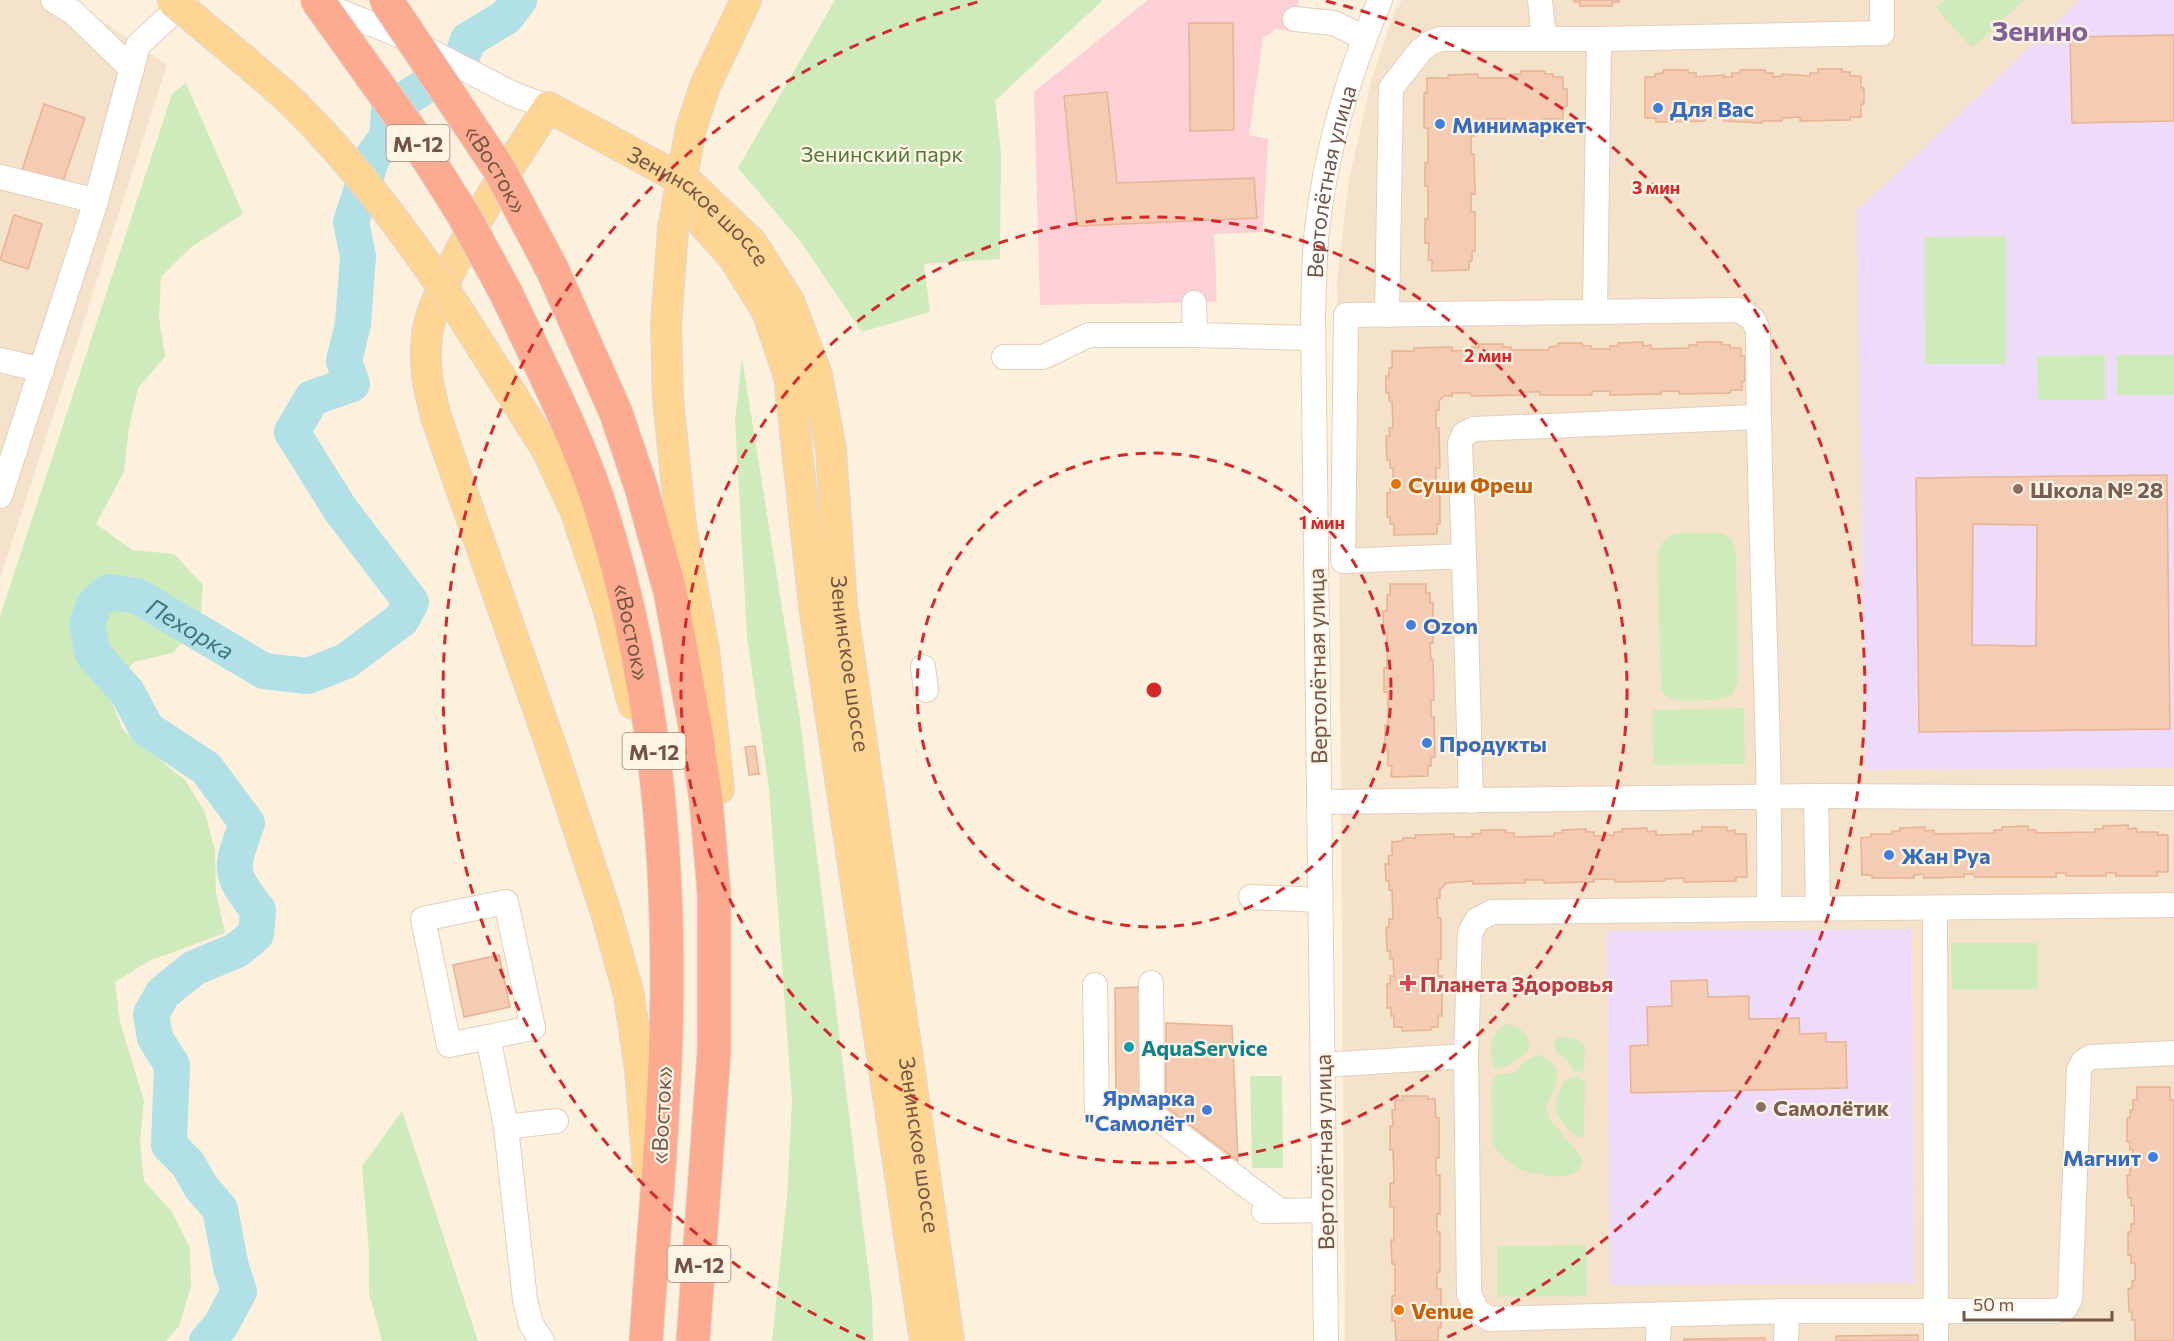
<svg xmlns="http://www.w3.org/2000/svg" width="2174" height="1341" font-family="Commissioner,sans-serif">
  <rect width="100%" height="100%" fill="#fdf1dd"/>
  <g fill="#f5e2cb">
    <path d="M0,0H71L167,65L0,579Z"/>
    <path d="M1402,0H2174V1341H1345L1337,277L1349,180L1371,82L1395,10Z"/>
  </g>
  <g fill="#eedbf9">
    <path d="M2080,0H2174V768L1866,770L1857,211Z"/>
    <path d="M1912,929L1915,1283L1610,1285L1607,931Z"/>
  </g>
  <path fill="#fcd0d6" d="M1148,0H1299L1297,6L1294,32L1276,29L1263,38L1249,135L1268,139L1263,232L1214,234L1217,302L1040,305L1034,92Z"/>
  <g fill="#cfebbc">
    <path d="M835,0H1103L995,101L1001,152L1000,259L924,264L930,312L862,332L800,241L738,168Z"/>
    <path d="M1945,0H2024L1972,48L1936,8Z"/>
    <path d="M186,83L243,214L191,247L161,277L159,318L165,357L138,388L129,428L124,472L96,524L132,550L174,554L203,585L200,626L172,653L134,662L108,693L123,730L185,780L205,812L215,851L216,893L225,933L149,961L115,982L120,1022L144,1101L140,1141L144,1181L172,1212L190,1248L191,1287L179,1326L166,1341H0V616L172,94Z"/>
    <path d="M2006,236V364H1925L1924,237Z"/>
    <path d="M2105,355V400H2038L2037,356Z"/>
    <rect x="2117" y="355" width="57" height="40"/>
    <path d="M742,358L800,720L872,1298L873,1341H772L787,1197L792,1101L769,789L747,637L735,420Z"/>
    <path d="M1676,533H1723C1731,537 1734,543 1736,553L1738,682L1732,695C1722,701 1683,703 1671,698C1666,697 1663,692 1661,689L1657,553C1661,542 1665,538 1676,533Z"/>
    <path d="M1744,708L1745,764L1653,765L1652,710Z"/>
    <path d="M1951,943H2038V989L1952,990Z"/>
    <path d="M1505,1024C1519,1025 1530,1034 1529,1049C1520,1059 1509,1068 1495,1068C1487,1050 1490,1035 1505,1024Z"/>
    <path d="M1565,1037L1576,1039L1583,1043L1585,1052L1584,1070L1579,1072L1573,1071L1569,1062L1556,1052L1554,1043L1556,1038Z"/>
    <path d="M1538,1055C1569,1066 1555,1086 1546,1108L1550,1119L1583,1159C1580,1186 1532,1176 1515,1167C1507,1162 1497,1152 1493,1143C1490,1134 1492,1119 1492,1110C1491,1097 1489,1086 1497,1074L1514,1073L1527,1059Z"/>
    <path d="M1250,1076H1282L1283,1168H1252Z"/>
    <path d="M1577,1076L1585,1081L1584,1136L1581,1138C1573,1135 1570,1132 1565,1126C1550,1109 1555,1099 1565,1080Z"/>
    <path d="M402,1111L478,1341H382L369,1293V1253L362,1166Z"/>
    <path d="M1586,1245L1587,1296L1497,1297V1246Z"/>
  </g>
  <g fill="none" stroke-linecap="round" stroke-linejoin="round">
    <path stroke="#b1e0e7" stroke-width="36" id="s1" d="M207,1341L221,1325L239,1291L231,1267L220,1209L201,1187L188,1164L169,1145L172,1065L155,1038L151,1014L163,993L194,968L237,950L256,934L258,910C227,872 231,868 247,823L206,768L147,729L127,692L93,654L87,625L94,605L108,592L137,596L264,671L308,676L346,661L402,619L411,602L340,509L292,432L312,398L352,384L344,361L353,324L358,256L351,222L372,158L387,137L389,110L460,63L468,40L506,17L519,0"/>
  </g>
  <g fill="#f4ccb3" stroke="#e8b293" stroke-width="1.5" fill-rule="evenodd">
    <path d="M1574,0H1619V2H1612V6H1580V2H1574Z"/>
    <path d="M1189,23H1233L1234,130L1190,131Z"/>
    <path d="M2174,35V121L2072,123L2070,37Z"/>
    <path d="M1818,69H1842V72H1850V76H1861V88H1864V104H1861V117H1850V120L1800,121V117L1782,118V121H1762V123L1724,121V118H1705V121L1656,122V118H1645V77H1655V74L1663,73V70H1688V73H1696V77L1724,75L1723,77H1732V73H1740V70H1765V73H1773V77L1782,76V74L1810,76V73H1818Z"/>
    <path d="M1521,71H1545V74H1553V77H1563V89H1567V106L1563,107V119H1542V122H1504V119H1487V122H1479L1474,128V136H1471V154H1474L1475,194H1471V212H1475V251H1472V261H1469V270L1432,271V260H1428L1429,243H1425V219H1428V186H1425V163H1428V128H1424V93H1427V78H1448V75L1478,74V78H1513V74H1521Z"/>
    <path d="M1107,92L1117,183L1254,178L1257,218L1077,226L1064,96Z"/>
    <path d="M44,104L85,118L61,187L21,173Z"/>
    <path d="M14,215L42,224L28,269L0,260Z"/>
    <path d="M1643,342V346L1651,345V349L1689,348V345H1697V342H1722V345H1730V348H1741V356H1745V381L1742,382V390H1731L1730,393L1679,394V391H1661V394L1610,395V391H1592V395H1540V392H1521L1522,395L1471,396L1470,393H1452V396H1444L1439,401V410H1436V428H1439L1440,468H1436V484H1440V524H1437V534L1394,535V524H1390V517H1387V493H1390V485H1393V468H1390V460H1387L1386,436H1390L1389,428H1393L1392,402L1389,401V393H1386V376H1389V368H1392V351H1414V348L1452,347V351L1471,350V347H1479V344H1503V347H1511V350H1549V347L1558,346V343H1582L1583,346H1591V349H1610V346H1618V343Z"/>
    <path d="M2167,475L2170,729L1919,732L1916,478ZM1973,524L2037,525L2036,646L1972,645Z"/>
    <path d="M1390,584H1426V593H1430V603H1433V643H1430L1431,660H1433L1434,700H1431V717H1434L1435,757H1431V766H1428V776L1391,777L1392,766H1388V749H1385V725H1388V692H1384V668H1387V635H1384L1383,611H1387V595H1390Z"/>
    <path d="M755,746L759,774L749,775L745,747Z"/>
    <path d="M2128,825V829L2136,828L2137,832H2158V835H2168V872H2157L2158,876H2116V873H2106V876H2066V873H2056V877H1975L1974,874H1964V877L1924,878L1923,874L1914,875V878H1872V875H1862L1861,838L1871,837V834H1892V831H1900V828L1925,827V831L1934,830V834L1994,833V830H2002V827L2028,826V830H2036V833L2095,832V829H2103V826Z"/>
    <path d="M1702,827H1727V831L1735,830V834H1746L1747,877H1736V881L1684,882V878L1665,879V881L1615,882L1614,879H1594V882L1544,883V880H1525V883L1473,884V881L1446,883L1440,890V898H1437L1438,918H1441V959H1438V976H1442V1016H1438V1027H1431V1030L1402,1031V1027H1394V1016H1391V1008H1387V984H1390V976H1394L1393,959H1390V951H1387L1386,927H1389V919H1393L1392,890H1389V881H1386L1385,864H1389L1388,856L1392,855V842L1403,841V838H1416L1415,835L1454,834V837H1473L1472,834H1481V830H1506V833H1514V837L1554,836V833H1562V830L1586,829V832H1594V836L1614,835V832H1622V829L1647,828V832L1656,831V835L1693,834V831H1702Z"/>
    <path d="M499,955L510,1007L464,1017L453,965Z"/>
    <path d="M1707,980L1708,997L1749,996V1019L1799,1018L1800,1034L1826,1033V1042H1846L1847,1088L1631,1093L1630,1046L1648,1045L1647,1007L1672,1006L1671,981Z"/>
    <path d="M1142,987L1144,1106H1116L1115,988Z"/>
    <path d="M1166,1023L1232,1026L1238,1161L1166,1107Z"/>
    <path d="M2137,1087H2170V1100H2174V1341H2135V1320H2132V1312H2129L2128,1289L2132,1288V1281L2135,1280V1263H2131V1255H2128V1232H2131V1224H2134V1206H2131V1198H2128L2127,1175H2130V1167H2133V1150H2130V1142H2127V1118H2130V1110H2133V1100H2137Z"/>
    <path d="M1402,1096H1428V1099H1435L1436,1118H1439V1158H1436V1175H1440V1214H1437V1232H1440V1272H1437V1289H1441V1328H1438V1341H1396L1395,1321H1392V1296H1395V1264H1392L1391,1240H1394V1207H1390V1183H1394L1393,1150H1390V1126H1393L1392,1110H1395V1100H1403Z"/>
    <path d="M1918,1335V1341H1836V1336Z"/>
    <path d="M1765,1338V1341H1684V1339Z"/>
  </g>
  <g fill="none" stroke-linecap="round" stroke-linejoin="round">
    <defs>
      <g id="minor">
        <path d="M53,0L74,13L132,69"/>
        <path d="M1540,0L1544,39"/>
        <path d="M318,3L397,34L513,94L548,107"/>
        <path d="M1295,19L1334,23L1364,38"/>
        <path d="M1599,39L1882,33V0"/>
        <path d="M0,177L96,201"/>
        <path d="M1194,303L1195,335L1313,338"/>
        <path d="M1387,315L1391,88L1421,50L1430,43L1440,39H1599L1595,312"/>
        <path d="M1004,357H1043L1089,335H1195"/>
        <path d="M0,360L42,370"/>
        <path d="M0,496L96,201L138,45L187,0"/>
        <path d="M1464,556L1460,443L1464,434L1474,429L1758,417"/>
        <path d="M923,667L926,690"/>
        <path d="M1816,796L1818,908"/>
        <path d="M1471,801L1464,556L1343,561L1346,315L1739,310L1753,319L1758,331C1758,524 1771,716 1769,909"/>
        <path d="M1319,802L1816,796L2174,798"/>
        <path d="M1251,897L1320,900"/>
        <path d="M1935,908L1936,1341"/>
        <path d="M1151,983L1152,1114L1279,1210"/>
        <path d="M1095,985L1097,1114H1152"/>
        <path d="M488,1037L449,1045L423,919L506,902L533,1028L488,1037L506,1127L525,1300L531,1324L542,1341"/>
        <path d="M1466,1056L1469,1294L1477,1311L1490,1319L1787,1311H2055L2065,1308L2070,1299L2079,1070L2083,1062L2091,1057L2174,1053"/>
        <path d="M1323,1065L1466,1056L1470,933L1477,920L1492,912L2174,905"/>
        <path d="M506,1127L556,1121"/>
        <path d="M1264,1211L1324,1210"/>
        <path id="s2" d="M1326,1341L1313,316C1314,287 1314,257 1317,229C1326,150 1349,73 1380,0"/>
        <path d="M1658,1341L1659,1315"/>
        <path d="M1786,1341L1787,1311"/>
      </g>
      <g id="major">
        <path id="s3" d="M548,107L690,184L752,243L789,301L817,375L831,451L842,606L949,1341"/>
        <path d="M548,107C512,163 474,219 446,280C438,298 429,317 427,336C423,366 429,389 436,417L551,746L607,916L629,995L640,1070L648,1169"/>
        <path d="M691,128L705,86L746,0"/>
        <path d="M689,208L733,257L767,311L789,376L814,606L925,1341"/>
        <path d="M673,229L666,324L668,399L681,526L704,649L719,789"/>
        <path d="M460,313L547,450L575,510L609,611L633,704"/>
      </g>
      <g id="highway">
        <path d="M552,269L616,413L641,487L670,591L696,732L706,801L714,893V1052L693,1341"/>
        <path id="s4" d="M506,293C538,361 574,429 598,500C661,694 675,901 663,1104C659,1183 651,1262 646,1341"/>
      </g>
    </defs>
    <use href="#minor" stroke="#e3cebc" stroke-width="26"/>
    <use href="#major" stroke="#ded6d2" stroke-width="32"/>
    <use href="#highway" stroke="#ded6d2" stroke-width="35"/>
    <use href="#minor" stroke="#fff" stroke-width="24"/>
    <use href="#major" stroke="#ffd593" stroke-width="30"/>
    <use href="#highway" stroke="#fcab90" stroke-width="33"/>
    <defs>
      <g id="major-bridge">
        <path d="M172,0C212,34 254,67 293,103C357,166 410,239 460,313"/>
        <path d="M673,229L691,128"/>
      </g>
      <g id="highway-bridge">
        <path d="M317,0L408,127L464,216L506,293"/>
        <path id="s5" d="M386,0L499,169L552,269"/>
      </g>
    </defs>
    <use href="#major-bridge" stroke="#ded6d2" stroke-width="32" stroke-linecap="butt"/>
    <use href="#highway-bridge" stroke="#ded6d2" stroke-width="35" stroke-linecap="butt"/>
    <use href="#major-bridge" stroke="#ffd593" stroke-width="30"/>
    <use href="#highway-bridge" stroke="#fcab90" stroke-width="33"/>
  </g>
  <g fill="none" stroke="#d62828" stroke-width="3" stroke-dasharray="10 8">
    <circle cx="1154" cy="690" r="237"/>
    <circle cx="1154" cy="690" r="473"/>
    <path d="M865 1339A710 710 0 0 1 982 1M1326 1A710 710 0 0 1 1443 1339"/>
  </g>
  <g fill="#3f7fe0" stroke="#fff4e5" stroke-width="2">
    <circle cx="1658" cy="108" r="6"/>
    <circle cx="1440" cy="124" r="6"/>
    <circle cx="1411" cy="625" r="6"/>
    <circle cx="1427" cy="743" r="6"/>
    <circle cx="1889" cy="855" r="6"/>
    <circle cx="1207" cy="1110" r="6"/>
    <circle cx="2153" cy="1157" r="6"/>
  </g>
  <g fill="#e8710a" stroke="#fff4e5" stroke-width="2">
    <circle cx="1396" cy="484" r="6"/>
    <circle cx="1399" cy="1310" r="6"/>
  </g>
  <g fill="#8d6e63" stroke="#fff4e5" stroke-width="2">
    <circle cx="2018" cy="489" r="6"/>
    <circle cx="1761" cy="1107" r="6"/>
  </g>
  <path fill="#e0444e" stroke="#fff4e5" stroke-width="2" d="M1405 974h6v6h6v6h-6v6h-6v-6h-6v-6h6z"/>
  <circle fill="#0f9aa8" stroke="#fff4e5" stroke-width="2" cx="1129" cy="1047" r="6"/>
  <g text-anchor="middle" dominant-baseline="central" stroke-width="4.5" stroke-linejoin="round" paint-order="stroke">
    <g fill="#fff4e5" stroke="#9e8575" stroke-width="1.5">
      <rect x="386.5" y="125" width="63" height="36" rx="4.5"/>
      <rect x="622.5" y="733" width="63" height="36" rx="4.5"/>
      <rect x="667.5" y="1246" width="63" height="36" rx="4.5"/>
    </g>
    <g font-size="21" font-weight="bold" fill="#745545">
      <text x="418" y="143">М-12</text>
      <text x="654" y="751">М-12</text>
      <text x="699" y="1264">М-12</text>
    </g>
    <g font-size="22" font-weight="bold" fill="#366cbe" stroke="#fff4e5" text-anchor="start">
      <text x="1670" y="108">Для Вас</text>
      <text x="1452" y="124">Минимаркет</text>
      <text x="1423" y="625">Ozon</text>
      <text x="1439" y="743">Продукты</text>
      <text x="1901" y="855">Жан Руа</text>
      <text x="1195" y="1097" text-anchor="end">Ярмарка<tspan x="1195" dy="25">"Самолёт"</tspan></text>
      <text x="2141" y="1157" text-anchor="end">Магнит</text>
    </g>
    <g font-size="22" fill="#4f7a3c" stroke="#fff4e5">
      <text x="882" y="153">Зенинский парк</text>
    </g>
    <g font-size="22" fill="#745545" stroke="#fff4e5">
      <text stroke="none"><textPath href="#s5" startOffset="202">«Восток»</textPath></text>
      <text stroke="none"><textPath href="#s2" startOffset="1161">Вертолётная улица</textPath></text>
      <text stroke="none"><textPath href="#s3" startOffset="182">Зенинское шоссе</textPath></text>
      <text stroke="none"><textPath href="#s4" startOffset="363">«Восток»</textPath></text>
      <text stroke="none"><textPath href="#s3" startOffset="686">Зенинское шоссе</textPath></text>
      <text transform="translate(1317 666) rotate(-91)">Вертолётная улица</text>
      <text transform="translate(661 1115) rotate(-87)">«Восток»</text>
      <text stroke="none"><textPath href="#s3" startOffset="1172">Зенинское шоссе</textPath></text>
      <text transform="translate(1324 1152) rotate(-91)">Вертолётная улица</text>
    </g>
    <g font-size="22" font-weight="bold" fill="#c56008" stroke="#fff4e5" text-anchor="start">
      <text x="1408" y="484">Суши Фреш</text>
      <text x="1411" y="1310">Venue</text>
    </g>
    <g font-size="22" font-weight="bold" fill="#785e54" stroke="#fff4e5" text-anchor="start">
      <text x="2030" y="489">Школа № 28</text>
      <text x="1773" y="1107">Самолётик</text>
    </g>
    <g font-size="22" font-weight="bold" fill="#be3a42" stroke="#fff4e5" text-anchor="start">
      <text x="1420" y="983">Планета Здоровья</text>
    </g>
    <g font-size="22" font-weight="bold" fill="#0d838f" stroke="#fff4e5" text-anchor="start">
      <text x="1141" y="1047">AquaService</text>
    </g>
    <g font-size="24" font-style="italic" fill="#3b7782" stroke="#fff4e5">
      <text stroke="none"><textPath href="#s1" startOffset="1012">Пехорка</textPath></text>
    </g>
    <g font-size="28" font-weight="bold" fill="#846098" stroke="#fff4e5">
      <text x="2040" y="30">Зенино</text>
    </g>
  </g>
  <circle cx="1154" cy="690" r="9" fill="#d62828" stroke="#fff4e5" stroke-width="3"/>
  <g font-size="18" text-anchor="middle" font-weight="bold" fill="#d62828" stroke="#fff4e5" stroke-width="4.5" stroke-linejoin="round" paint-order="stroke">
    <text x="1656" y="194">3 мин</text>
    <text x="1488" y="362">2 мин</text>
    <text x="1322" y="529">1 мин</text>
  </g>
  <path d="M1964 1311v9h148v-9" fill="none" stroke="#745545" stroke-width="3"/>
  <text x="1973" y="1311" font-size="18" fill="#745545" stroke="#fff4e5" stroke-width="4.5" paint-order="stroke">50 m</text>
</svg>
